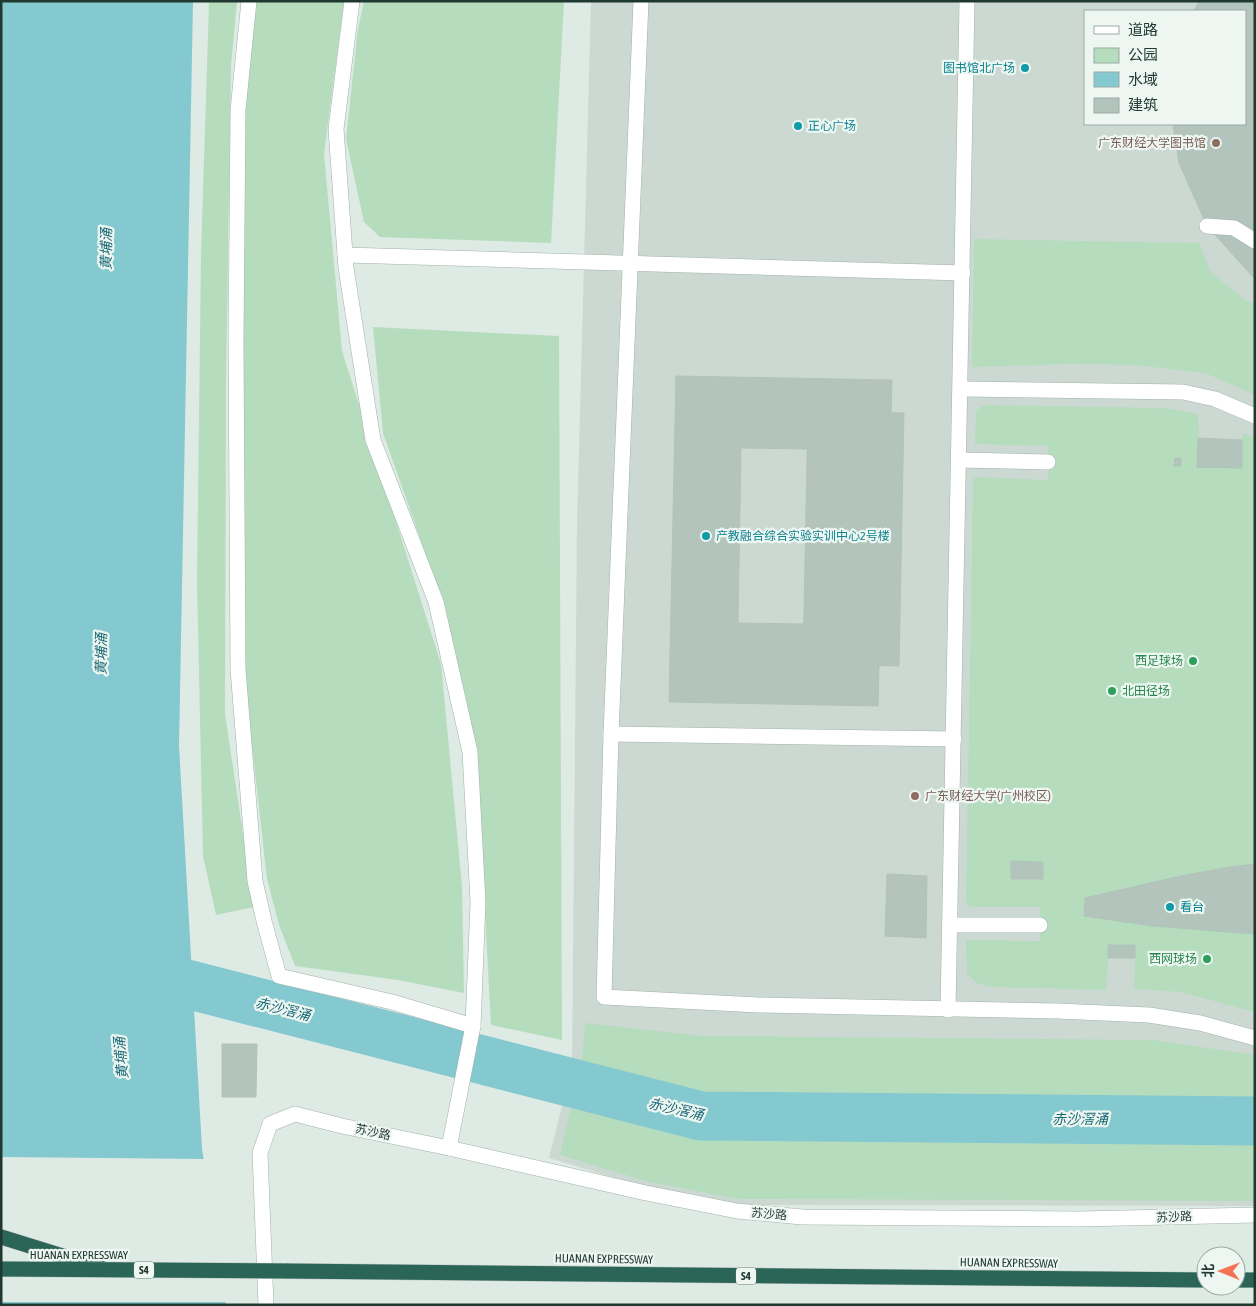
<svg xmlns="http://www.w3.org/2000/svg" width="1256" height="1306" font-family="'Asap Condensed','Noto Sans SC',sans-serif">
  <rect width="100%" height="100%" fill="#deeae4"/>
  <path fill="#ccd9d3" fill-rule="evenodd" d="M591,1H1255V1206L737,1205L645,1187L549,1158L572,1066L577,525ZM1085,11H1245V124H1085Z"/>
  <g fill="#b6dcbe">
    <path d="M209,1H237L231,65L226,380L225,714L254,907L216,915L203,856L197,580L201,256Z"/>
    <path d="M254,1H344L324,154L342,351L441,664L462,886L464,993L398,980L295,966L279,925L267,879L243,666L244,110Z"/>
    <path d="M364,1H564L551,243L380,237L364,222L346,139L358,29Z"/>
    <path d="M974,239L1199,243L1211,272L1245,300L1255,304V395L1205,373L1134,365L1069,364L972,367Z"/>
    <path d="M373,327L559,336L562,1040L491,1025L476,744L438,589L383,433Z"/>
    <path d="M989,405L1164,408L1198,414L1199,438L1242,440L1243,433L1255,438V1012L1180,992L1134,989L1135,958H1108L1106,990L993,987L978,984L967,974L966,940L1040,941V907H970L966,902L973,479L977,477L1048,480V446L975,444L976,411L982,406Z"/>
    <path d="M585,1023L702,1036L1154,1040L1255,1055V1105L707,1096L581,1071Z"/>
    <path d="M573,1098L689,1125L769,1134L1255,1139V1201L739,1199L649,1182L560,1155Z"/>
  </g>
  <path fill="#84c8d0" d="M1,1H193L179,746L202,1149L226,1305H1Z"/>
  <path fill="#deeae4" d="M1,1157L206,1159L228,1302H1Z"/>
  <g fill="none" stroke-linecap="round" stroke-linejoin="round">
    <path stroke="#84c8d0" stroke-width="49" d="M128,969L701,1116L1255,1121"/>
  </g>
  <g fill="#b3c4bd" stroke="#b0c3ba">
    <path d="M1199,1H1255V279L1207,226L1179,163L1173,124H1245V11H1194Z"/>
    <path d="M676,376L892,380L891,413L808,411L807,449L741,448L738,623L804,624L803,664L879,665L878,706L669,702Z"/>
    <path d="M808,411L904,413L899,666L803,664Z"/>
    <path d="M1198,438L1242,440V468L1197,467Z"/>
    <path d="M1175,458H1181V466H1174Z"/>
    <path d="M1011,861L1043,862V879H1011Z"/>
    <path d="M1255,864V934L1153,926L1084,916L1085,898L1181,876L1230,867Z"/>
    <path d="M887,874L927,876L926,938L885,936Z"/>
    <rect x="1108" y="945" width="27" height="13"/>
    <path d="M222,1044H257L256,1097H222Z"/>
  </g>
  <g fill="none" stroke-linecap="round" stroke-linejoin="round">
    <defs>
      <g id="minor">
        <path d="M249,1L238,110L236,342L238,669L255,881L264,921L279,976L392,1002L473,1026L478,902L470,752L436,602L373,440L346,268L336,129L352,1"/>
        <path d="M641,1L611,734L604,997L758,1005L1058,1011L1149,1015L1200,1023L1255,1038"/>
        <path d="M1207,226L1234,228L1255,241"/>
        <path d="M345,255L963,273"/>
        <path d="M961,389L1183,392L1215,399L1255,416"/>
        <path d="M959,460L1048,462"/>
        <path d="M611,734L954,739"/>
        <path d="M950,925H1040"/>
        <path d="M948,1010L967,1"/>
        <path d="M449,1148L473,1026"/>
        <path d="M266,1305L260,1153L270,1124L295,1114L342,1126L449,1148L646,1193L737,1211L802,1217L1080,1219L1255,1215"/>
      </g>
      <g id="highway">
        <path d="M1,1237L101,1268"/>
        <path d="M286,1271L1206,1280"/>
        <path d="M1236,1280H1255"/>
      </g>
    </defs>
    <use href="#minor" stroke="#a1b1ab" stroke-width="16"/>
    <use href="#highway" stroke="#bcc4c1" stroke-width="16"/>
    <use href="#minor" stroke="#fff" stroke-width="15"/>
    <use href="#highway" stroke="#2b6557" stroke-width="15"/>
    <defs>
      <path id="highway-bridge" d="M1,1269L286,1271"/>
    </defs>
    <use href="#highway-bridge" stroke="#bcc4c1" stroke-width="16" stroke-linecap="butt"/>
    <use href="#highway-bridge" stroke="#2b6557" stroke-width="15"/>
  </g>
  <g fill="#0f9aa8" stroke="#eef6f2" stroke-width="2">
    <circle cx="1025" cy="68" r="5"/>
    <circle cx="798" cy="126" r="5"/>
    <circle cx="706" cy="536" r="5"/>
    <circle cx="1170" cy="907" r="5"/>
  </g>
  <g fill="#8d6e63" stroke="#eef6f2" stroke-width="2">
    <circle cx="1216" cy="143" r="5"/>
    <circle cx="915" cy="796" r="5"/>
  </g>
  <g fill="#2e9e5b" stroke="#eef6f2" stroke-width="2">
    <circle cx="1193" cy="661" r="5"/>
    <circle cx="1112" cy="691" r="5"/>
    <circle cx="1207" cy="959" r="5"/>
  </g>
  <g text-anchor="middle" dominant-baseline="central" stroke-width="4.5" stroke-linejoin="round" paint-order="stroke">
    <g fill="#eef6f2" stroke="#5d726b" stroke-width="1">
      <rect x="134" y="1261.5" width="20" height="17" rx="4"/>
      <rect x="736" y="1267.5" width="20" height="17" rx="4"/>
    </g>
    <g font-size="11" font-weight="bold" fill="#1f3931">
      <text x="144" y="1270">S4</text>
      <text x="746" y="1276">S4</text>
    </g>
    <g font-size="12" fill="#0d838f" stroke="#eef6f2" text-anchor="start">
      <text x="1015" y="68" text-anchor="end">图书馆北广场</text>
      <text x="808" y="126">正心广场</text>
      <text x="716" y="536">产教融合综合实验实训中心2号楼</text>
      <text x="1180" y="907">看台</text>
    </g>
    <g font-size="12" fill="#785e54" stroke="#eef6f2" text-anchor="end">
      <text x="1206" y="143">广东财经大学图书馆</text>
      <text x="925" y="796" text-anchor="start">广东财经大学(广州校区)</text>
    </g>
    <g font-size="12" fill="#27864d" stroke="#eef6f2" text-anchor="end">
      <text x="1183" y="661">西足球场</text>
      <text x="1122" y="691" text-anchor="start">北田径场</text>
      <text x="1197" y="959">西网球场</text>
    </g>
    <g font-size="12" fill="#1f3931" stroke="#eef6f2">
      <text transform="translate(373 1132) rotate(12)">苏沙路</text>
      <text transform="translate(769 1214) rotate(5)">苏沙路</text>
      <text transform="translate(1174 1217) rotate(-2)">苏沙路</text>
      <text x="79" y="1255">HUANAN EXPRESSWAY</text>
      <text transform="translate(604 1259) rotate(1)">HUANAN EXPRESSWAY</text>
      <text transform="translate(1009 1263) rotate(1)">HUANAN EXPRESSWAY</text>
    </g>
    <g font-size="14" font-style="italic" fill="#196975" stroke="#eef6f2">
      <text transform="translate(106 249) rotate(-89)">黄埔涌</text>
      <text transform="translate(101 654) rotate(-89)">黄埔涌</text>
      <text transform="translate(283 1009) rotate(14)">赤沙滘涌</text>
      <text transform="translate(121 1058) rotate(-95)">黄埔涌</text>
      <text transform="translate(676 1109) rotate(13)">赤沙滘涌</text>
      <text x="1080" y="1119">赤沙滘涌</text>
    </g>
  </g>
  <rect width="1256" height="1306" fill="none" stroke="#1f3931" stroke-width="5"/>
  <rect x="1084" y="10" width="162" height="115" fill="#eef6f2" stroke="#9baaa5"/>
  <rect x="1094" y="26" width="25" height="8" fill="#ffffff" stroke="#9baaa5"/>
  <text x="1128" y="35" font-size="15" fill="#1f3931">道路</text>
  <rect x="1094" y="48" width="25" height="15" fill="#b6dcbe" stroke="#9baaa5"/>
  <text x="1128" y="60" font-size="15" fill="#1f3931">公园</text>
  <rect x="1094" y="72" width="25" height="15" fill="#84c8d0" stroke="#9baaa5"/>
  <text x="1128" y="85" font-size="15" fill="#1f3931">水域</text>
  <rect x="1094" y="98" width="25" height="15" fill="#b3c4bd" stroke="#9baaa5"/>
  <text x="1128" y="110" font-size="15" fill="#1f3931">建筑</text>
  <g transform="translate(1221 1271) rotate(271)"><circle r="24" fill="#eef6f2" stroke="#9baaa5"/>
  <path d="M0-4L9 19L0 12L-9 19Z" fill="#f37352"/>
  <text y="-8" font-size="14" font-weight="bold" text-anchor="middle" fill="#1f3931">北</text>
  </g>
</svg>
